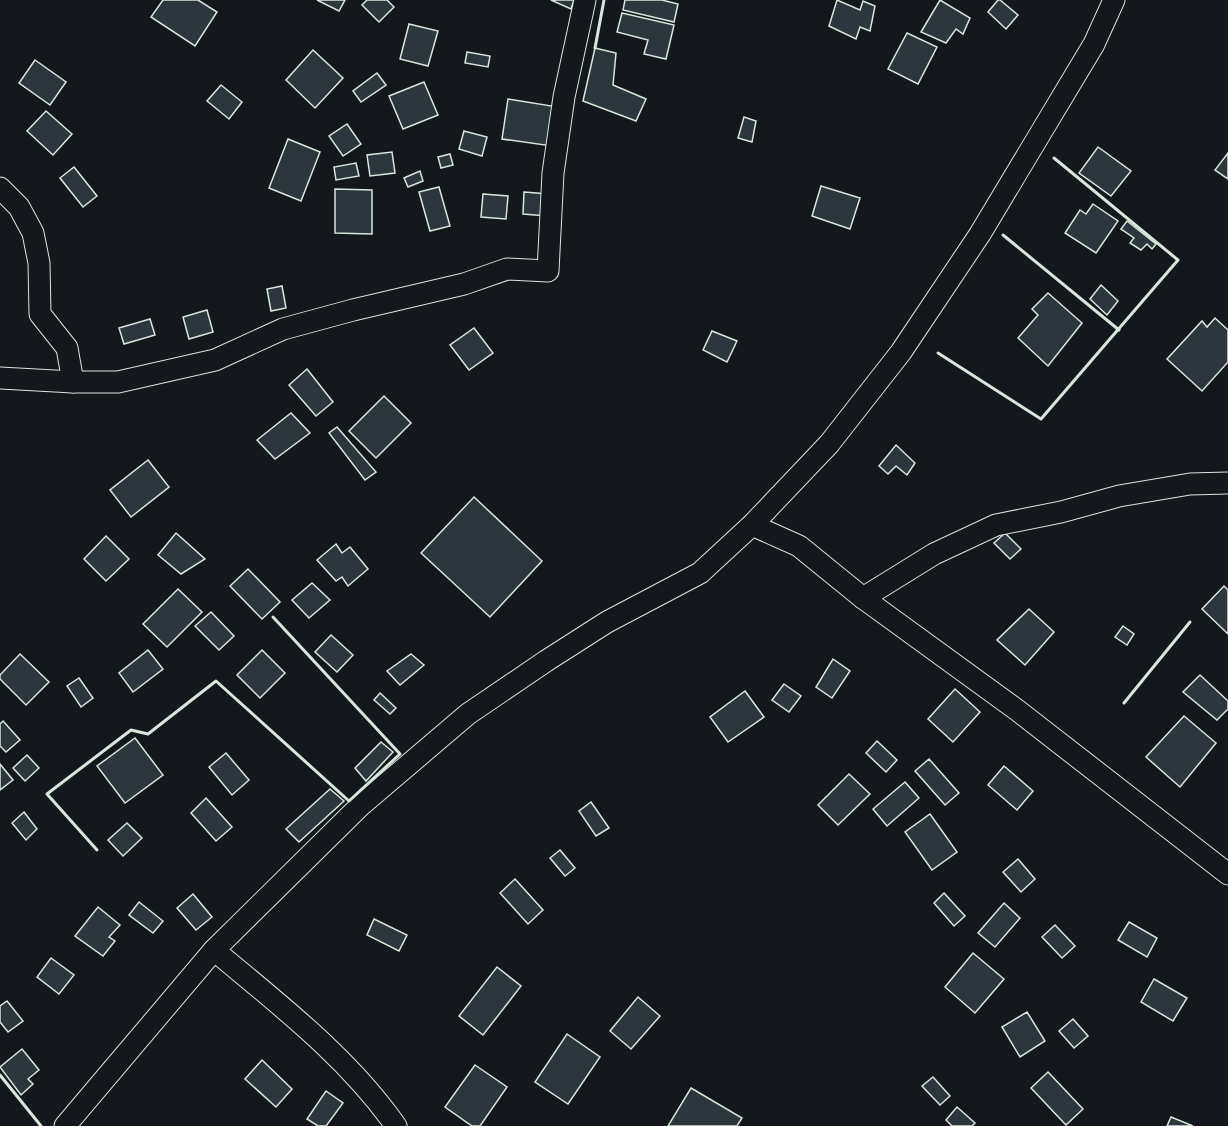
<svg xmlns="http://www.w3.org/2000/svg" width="1228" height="1126" font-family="Montserrat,sans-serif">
  <rect width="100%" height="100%" fill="#14181c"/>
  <g fill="#2c363c" stroke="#d8e6dc" stroke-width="1.5">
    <path d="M163,0H198L217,12L195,46L151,17Z"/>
    <path d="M317,0H345L339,11Z"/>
    <path d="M367,0H387L394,7L379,22L362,5Z"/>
    <path d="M551,0H574L571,9Z"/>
    <path d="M625,0H662L678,4L674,22L623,10Z"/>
    <path d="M837,0L860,10L863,1L875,6L870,31L860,27L856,39L829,26Z"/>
    <path d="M940,0L970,18L963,34L956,29L946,43L921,32Z"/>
    <path d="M998,0H1000L1018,15L1006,29L988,12Z"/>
    <path d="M622,13L674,25L666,59L644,54L648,40L617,32Z"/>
    <path d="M409,24L438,31L428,66L400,59Z"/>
    <path d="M907,33L937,47L918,84L888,69Z"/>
    <path d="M595,48L616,53L613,85L646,99L636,121L583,101Z"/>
    <path d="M313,50L343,78L315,108L286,80Z"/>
    <path d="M467,52L490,56L488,67L465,63Z"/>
    <path d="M35,60L66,82L50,105L19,83Z"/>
    <path d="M377,73L386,85L361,102L353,91Z"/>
    <path d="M424,82L438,115L403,129L389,96Z"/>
    <path d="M221,85L242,102L229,119L207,101Z"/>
    <path d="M508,99L558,107L552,146L502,139Z"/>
    <path d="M46,111L72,134L53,155L27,131Z"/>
    <path d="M744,117L756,121L752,142L738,138Z"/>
    <path d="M347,124L361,144L343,156L329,136Z"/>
    <path d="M464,131L487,137L482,156L459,149Z"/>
    <path d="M288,139L320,152L301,201L269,188Z"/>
    <path d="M1098,147L1131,171L1111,196L1079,173Z"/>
    <path d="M392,152L395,173L370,176L367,155Z"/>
    <path d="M1228,153V179L1215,170Z"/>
    <path d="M450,154L453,165L441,168L438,157Z"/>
    <path d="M356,163L359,176L336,180L334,167Z"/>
    <path d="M74,167L97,196L83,207L60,178Z"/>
    <path d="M420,171L423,181L408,187L404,178Z"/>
    <path d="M821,186L860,198L850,229L812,216Z"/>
    <path d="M439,187L450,226L430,231L419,192Z"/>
    <path d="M335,189L372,190V234L335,233Z"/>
    <path d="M524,192L549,194L547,216L523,214Z"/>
    <path d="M483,194L508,196L506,219L481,217Z"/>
    <path d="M1093,204L1118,221L1096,253L1065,233L1080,210L1086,214Z"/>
    <path d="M1127,221L1156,244L1152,249L1147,244L1141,250L1130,243L1134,238L1121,229Z"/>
    <path d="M1101,285L1118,301L1107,315L1090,299Z"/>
    <path d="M282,286L286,308L271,311L267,289Z"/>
    <path d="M1048,293L1082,323L1048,366L1018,338L1038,315L1032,309Z"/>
    <path d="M207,310L213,332L189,339L183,317Z"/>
    <path d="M1215,318L1228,330V362L1202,391L1167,359L1202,321L1207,327Z"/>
    <path d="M150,319L155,335L124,344L119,328Z"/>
    <path d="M474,328L493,353L469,370L450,345Z"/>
    <path d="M712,331L737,341L727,362L703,350Z"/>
    <path d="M307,369L333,402L316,416L289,385Z"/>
    <path d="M384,396L411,423L376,458L349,431Z"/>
    <path d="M291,413L310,433L275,459L257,440Z"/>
    <path d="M337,427L376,472L365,480L329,433Z"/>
    <path d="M896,445L915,463L907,475L896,466L888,474L879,466Z"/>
    <path d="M148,460L169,487L131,517L110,490Z"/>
    <path d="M474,497L542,561L490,617L421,553Z"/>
    <path d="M176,533L205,559L181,574L158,555Z"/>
    <path d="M1005,533L1021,549L1010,559L994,543Z"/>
    <path d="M106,536L129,559L106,581L84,559Z"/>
    <path d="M336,544L342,553L350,547L368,569L348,586L342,577L336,581L317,560Z"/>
    <path d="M248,569L280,602L262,619L230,586Z"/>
    <path d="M312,583L330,600L309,618L292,600Z"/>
    <path d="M1224,586L1228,590V634L1202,609Z"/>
    <path d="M178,589L202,612L167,647L143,624Z"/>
    <path d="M1029,609L1054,632L1025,665L997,640Z"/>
    <path d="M211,612L234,636L219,650L195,626Z"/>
    <path d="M1123,626L1134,634L1127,645L1115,637Z"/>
    <path d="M331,635L353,655L337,672L315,652Z"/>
    <path d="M148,650L163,669L133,692L119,673Z"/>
    <path d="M262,650L285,673L260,698L237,675Z"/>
    <path d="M20,654L49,682L26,705L0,679V675Z"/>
    <path d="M411,654L424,665L400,685L387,671Z"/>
    <path d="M833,659L850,671L832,698L816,687Z"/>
    <path d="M1200,675L1228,701V709L1217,720L1183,692Z"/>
    <path d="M79,678L93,698L81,707L67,686Z"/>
    <path d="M784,684L801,696L789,712L772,700Z"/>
    <path d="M955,689L980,712L953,742L928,719Z"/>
    <path d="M745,691L764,717L728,742L710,717Z"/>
    <path d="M380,693L396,708L390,714L374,700Z"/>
    <path d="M1184,716L1216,743L1180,787L1146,757Z"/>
    <path d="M3,721L20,740L6,752L0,746V724Z"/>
    <path d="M135,738L163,775L125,803L97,766Z"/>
    <path d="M877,741L897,760L886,772L866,753Z"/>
    <path d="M381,742L393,752L366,781L355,768Z"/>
    <path d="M226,753L249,780L232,795L209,767Z"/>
    <path d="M27,755L39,768L25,781L13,768Z"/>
    <path d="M929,759L959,793L945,805L915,771Z"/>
    <path d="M0,764L13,780L0,790Z"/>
    <path d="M1004,766L1033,791L1017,810L988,785Z"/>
    <path d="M849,774L870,794L838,825L818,805Z"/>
    <path d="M905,782L919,798L887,826L873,809Z"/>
    <path d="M330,789L344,801L299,842L286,829Z"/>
    <path d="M206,798L232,827L216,841L191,813Z"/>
    <path d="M591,802L609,828L596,836L579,811Z"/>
    <path d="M24,812L37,829L26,840L12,823Z"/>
    <path d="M930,814L957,852L932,870L905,832Z"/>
    <path d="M127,823L142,838L123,856L108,840Z"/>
    <path d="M560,850L575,868L565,876L550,858Z"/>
    <path d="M1018,859L1035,879L1021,892L1003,872Z"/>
    <path d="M515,879L543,910L528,924L500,893Z"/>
    <path d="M944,893L965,916L954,926L934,903Z"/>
    <path d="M193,894L212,917L196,930L177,908Z"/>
    <path d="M139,902L163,921L153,933L129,915Z"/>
    <path d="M1004,903L1020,918L995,947L978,933Z"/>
    <path d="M98,907L120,925L109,937L115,941L103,956L75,936Z"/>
    <path d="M374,919L407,935L399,951L367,935Z"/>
    <path d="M1129,922L1157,938L1147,957L1118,940Z"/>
    <path d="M1055,925L1075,946L1062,958L1042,937Z"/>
    <path d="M973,953L1004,979L975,1013L945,987Z"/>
    <path d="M51,958L74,975L59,994L37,977Z"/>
    <path d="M497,967L521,986L483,1035L459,1016Z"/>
    <path d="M1154,979L1187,998L1173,1021L1141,1002Z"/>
    <path d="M638,997L660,1016L631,1049L610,1031Z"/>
    <path d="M7,1001L23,1021L8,1032L0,1022V1006Z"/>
    <path d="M1027,1012L1045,1041L1020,1057L1002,1027Z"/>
    <path d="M1073,1019L1088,1036L1074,1048L1059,1031Z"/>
    <path d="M567,1034L600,1057L568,1104L535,1082Z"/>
    <path d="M22,1049L39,1070L28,1079L33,1084L21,1095L0,1067Z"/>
    <path d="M262,1060L292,1089L276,1107L245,1079Z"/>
    <path d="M475,1065L507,1087L480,1126H472L445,1107Z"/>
    <path d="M1048,1072L1083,1109L1066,1125L1031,1088Z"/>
    <path d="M933,1077L950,1096L940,1105L922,1086Z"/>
    <path d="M691,1088L742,1118L737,1126H668Z"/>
    <path d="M326,1091L343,1103L326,1126H318L307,1119Z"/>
    <path d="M957,1107L975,1123L972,1126H952L946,1120Z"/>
    <path d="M1171,1117L1193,1126H1167Z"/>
  </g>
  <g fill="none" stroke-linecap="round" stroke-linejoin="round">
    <defs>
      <g id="street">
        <path d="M0,188L19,207L33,233L39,263L40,314L67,348L73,382"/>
        <path d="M0,378L73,382H118L215,360L283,329L353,310L464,284L507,269L548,271L553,173L564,97L585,0"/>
        <path d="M752,525L799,546L863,598L1017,710L1228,874"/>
        <path d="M863,598L934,554L996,525L1061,512L1119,496L1190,484L1228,483"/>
        <path d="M214,950C278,1004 347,1056 396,1126"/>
        <path d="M65,1126L214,950L360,806L468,714L546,661L607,622L700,573L752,525L829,444L901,352L980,234L1094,44L1114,0"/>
      </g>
    </defs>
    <use href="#street" stroke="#d8e6dc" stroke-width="23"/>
    <use href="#street" stroke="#14181c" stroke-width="21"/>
    <g stroke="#d8e6dc" stroke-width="3">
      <path d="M595,48L604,0"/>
      <path d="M1003,235L1119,330"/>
      <path d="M938,353L1041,419L1178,260L1054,158"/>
      <path d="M1124,703L1190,622"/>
      <path d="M97,850L47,794L131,730L148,734L216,681L349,801L400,754L273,617"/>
      <path d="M0,1075L41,1126"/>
    </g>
  </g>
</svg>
